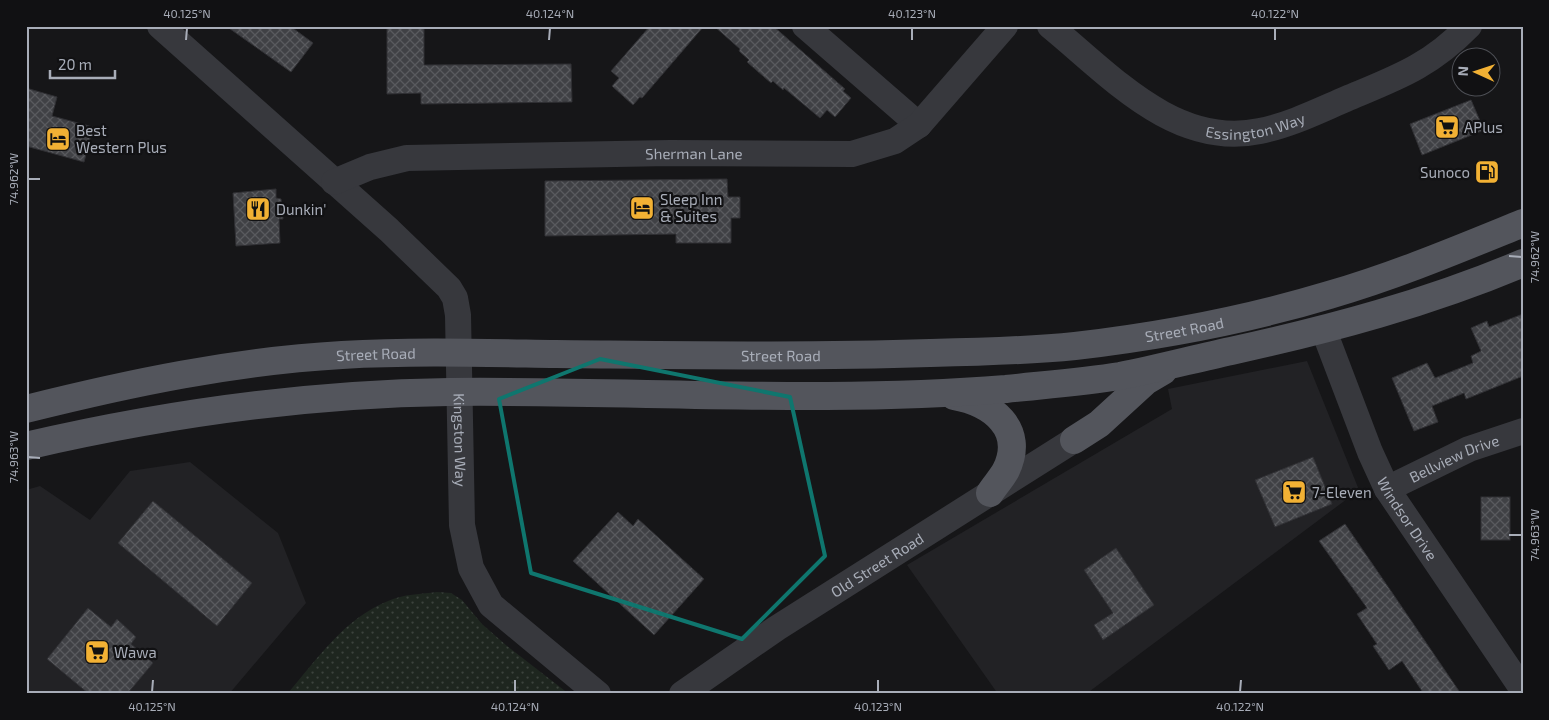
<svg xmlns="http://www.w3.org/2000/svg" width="1549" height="720" font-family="'Exo 2',sans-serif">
  <defs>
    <pattern id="park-dots" width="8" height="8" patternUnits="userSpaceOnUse" patternTransform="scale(1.25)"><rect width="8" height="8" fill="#1e261f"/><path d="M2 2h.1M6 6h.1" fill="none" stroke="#3c433d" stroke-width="1.8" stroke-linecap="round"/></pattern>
    <pattern id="building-cross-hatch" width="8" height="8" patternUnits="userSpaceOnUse" patternTransform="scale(1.25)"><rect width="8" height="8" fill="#404145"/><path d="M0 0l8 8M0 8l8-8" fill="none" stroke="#595a5e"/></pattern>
  </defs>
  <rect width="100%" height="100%" fill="#161618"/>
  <g fill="#222225">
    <path d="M1307,361L1359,490L1086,694H998L907,565L1172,409L1168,389Z"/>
    <path d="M190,462L278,533L306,603L229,694H26V490L40,486L90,520L130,471Z"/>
  </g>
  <path fill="url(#park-dots)" d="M437,592L451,593L462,600L482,624L507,646L569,694L288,693C317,659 345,618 388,601C403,594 422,594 437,592Z"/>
  <g fill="url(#building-cross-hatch)" stroke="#303034">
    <path d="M226,26H290L313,43L291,72Z"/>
    <path d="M387,26H424V65L571,64L572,102L421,104V93L387,94Z"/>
    <path d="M650,26H704L642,98L640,97L633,105L612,86L619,78L611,71Z"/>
    <path d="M714,26H773L845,89L843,91L851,98L835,117L827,110L820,118L784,88L783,90L773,81L771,83L747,62L749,60L739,51L740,49Z"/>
    <path d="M26,88L57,97L52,116L93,127L84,162L26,146Z"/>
    <path d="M1471,100L1484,130L1422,155L1410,124Z"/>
    <path d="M727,179L728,197H740V218H731V243H676V234L545,236V181Z"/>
    <path d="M276,189V198L281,199L283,219H279L280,243L236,246L233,193Z"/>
    <path d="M1523,314V376L1466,399L1464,393L1432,406L1438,422L1414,431L1392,378L1427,363L1435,378L1473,363L1471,356L1481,351L1471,328L1487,321L1489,327Z"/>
    <path d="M1313,457L1332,504L1275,527L1255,480Z"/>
    <rect x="1481" y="497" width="29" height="43"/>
    <path d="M153,501L252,583L217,626L118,543Z"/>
    <path d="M618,512L633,526L638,519L704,579L654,635L573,561Z"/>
    <path d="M1345,524L1393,594L1461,694H1424L1402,661L1389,670L1373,646L1377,644L1357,614L1367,608L1319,541Z"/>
    <path d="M1116,548L1154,605L1103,640L1094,625L1113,613L1084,570Z"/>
    <path d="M88,608L111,627L117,619L136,637L131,644L153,663L127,694H89L47,659Z"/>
  </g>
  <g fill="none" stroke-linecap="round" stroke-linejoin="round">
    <g stroke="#37383d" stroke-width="26">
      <path id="s1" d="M160,26L389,230L449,288L455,298L458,315L462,525L471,568L491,605L598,694"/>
      <path d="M805,26L919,125"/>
      <path id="s2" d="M1050,26C1110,75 1175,149 1260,131C1290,125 1318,111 1346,99C1396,78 1429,67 1469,26"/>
      <path id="s3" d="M334,182L370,167L407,158L670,153L852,154L895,141L919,125L1005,26"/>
      <path id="s4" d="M1324,331L1370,452L1387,489L1523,690"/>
      <path id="s5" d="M1387,489L1469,449L1523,431"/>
      <path id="s6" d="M682,694L777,628L1074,440"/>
    </g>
    <g stroke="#53555c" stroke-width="28">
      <path d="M954,396C992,403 1026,429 1006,470C1002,478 995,485 990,493"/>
      <path id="s7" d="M26,409C130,383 235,361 342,355C413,351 485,353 556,354C681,355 805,357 930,353C978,352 1027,351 1075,346C1161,336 1246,320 1329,295C1395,276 1459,249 1523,223"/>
      <path d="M1074,440L1099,424L1146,381L1163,371"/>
      <path d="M26,446C164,414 307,394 449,392C634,390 821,404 1006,389C1043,385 1083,382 1120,376C1157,369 1194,359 1231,351C1331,329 1428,303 1523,263"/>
    </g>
  </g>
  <path fill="none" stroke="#0f766e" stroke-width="4" stroke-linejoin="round" d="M600,359L790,397L825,556L742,639L531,573L499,399Z"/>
  <path fill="none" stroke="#a8adb8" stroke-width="2" d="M186,40L187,28M549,40L550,28M912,40V28M1275,40V28M28,179H40M1509,256L1522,257M28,457L40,458M1509,535H1522M152,692L153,680M515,692V680M878,692V680M1240,692L1241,680"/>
  <defs>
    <symbol id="supermarket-square" viewBox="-11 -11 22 22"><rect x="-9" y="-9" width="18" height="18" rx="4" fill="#f2b134" stroke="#111113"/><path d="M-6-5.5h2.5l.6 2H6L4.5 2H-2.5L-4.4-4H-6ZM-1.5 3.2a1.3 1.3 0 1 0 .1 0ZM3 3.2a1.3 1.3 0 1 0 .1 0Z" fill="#111"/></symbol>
    <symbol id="hotel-square" viewBox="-11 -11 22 22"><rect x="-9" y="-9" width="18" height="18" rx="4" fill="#f2b134" stroke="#111113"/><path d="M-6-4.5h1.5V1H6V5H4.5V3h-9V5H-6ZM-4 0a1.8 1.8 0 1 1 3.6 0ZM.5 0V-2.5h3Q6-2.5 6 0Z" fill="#111"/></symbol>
    <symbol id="fuel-square" viewBox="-11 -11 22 22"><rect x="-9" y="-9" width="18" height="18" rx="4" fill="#f2b134" stroke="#111113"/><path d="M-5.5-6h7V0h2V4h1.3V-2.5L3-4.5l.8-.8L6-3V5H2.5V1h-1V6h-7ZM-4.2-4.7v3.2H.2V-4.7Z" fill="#111"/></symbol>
    <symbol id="restaurant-square" viewBox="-11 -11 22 22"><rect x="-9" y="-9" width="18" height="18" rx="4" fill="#f2b134" stroke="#111113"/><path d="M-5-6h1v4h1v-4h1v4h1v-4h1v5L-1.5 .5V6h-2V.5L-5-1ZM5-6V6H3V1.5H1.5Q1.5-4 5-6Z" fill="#111"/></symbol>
  </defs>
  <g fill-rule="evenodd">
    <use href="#supermarket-square" x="1433" y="113" width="28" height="28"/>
    <use href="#hotel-square" x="44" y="125" width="28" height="28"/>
    <use href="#fuel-square" x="1473" y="158" width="28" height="28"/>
    <use href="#hotel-square" x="628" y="194" width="28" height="28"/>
    <use href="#restaurant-square" x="244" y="195" width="28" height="28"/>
    <use href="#supermarket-square" x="1280" y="478" width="28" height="28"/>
    <use href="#supermarket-square" x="83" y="638" width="28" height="28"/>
  </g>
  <g text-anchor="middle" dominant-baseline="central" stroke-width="4.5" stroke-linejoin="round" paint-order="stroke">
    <g font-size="15" fill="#a8adb8" stroke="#111113">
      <text stroke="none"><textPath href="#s2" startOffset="240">Essington Way</textPath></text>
      <text stroke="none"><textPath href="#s3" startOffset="364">Sherman Lane</textPath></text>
      <text stroke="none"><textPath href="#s7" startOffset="1165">Street Road</textPath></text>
      <text stroke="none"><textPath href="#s7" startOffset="355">Street Road</textPath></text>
      <text stroke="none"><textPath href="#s7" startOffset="760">Street Road</textPath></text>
      <text stroke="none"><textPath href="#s1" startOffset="544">Kingston Way</textPath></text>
      <text stroke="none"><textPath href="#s5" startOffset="74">Bellview Drive</textPath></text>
      <text stroke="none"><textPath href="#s4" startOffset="206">Windsor Drive</textPath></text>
      <text stroke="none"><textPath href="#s6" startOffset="234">Old Street Road</textPath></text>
    </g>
    <g font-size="15" fill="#a8adb8" stroke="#111113" text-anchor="start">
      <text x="1464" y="127">APlus</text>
      <text x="76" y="130">Best<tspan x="76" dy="17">Western Plus</tspan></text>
      <text x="1470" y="172" text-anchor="end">Sunoco</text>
      <text x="660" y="199">Sleep Inn<tspan x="660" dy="17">&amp; Suites</tspan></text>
      <text x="276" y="209">Dunkin'</text>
      <text x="1312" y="492">7-Eleven</text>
      <text x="114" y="652">Wawa</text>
    </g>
  </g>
  <rect width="1549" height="720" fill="none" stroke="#111113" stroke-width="55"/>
  <g transform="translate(1476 72) rotate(273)"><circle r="24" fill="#111113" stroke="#4d4f55"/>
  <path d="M0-4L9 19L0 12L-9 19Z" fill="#f2b134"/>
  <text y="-8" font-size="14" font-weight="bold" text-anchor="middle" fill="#a8adb8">N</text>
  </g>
  <path d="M50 70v8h65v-8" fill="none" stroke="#a8adb8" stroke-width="2.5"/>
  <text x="58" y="70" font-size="15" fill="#a8adb8" stroke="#111113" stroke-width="4" paint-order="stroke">20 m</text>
  <rect x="28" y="28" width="1494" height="664" fill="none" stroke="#a8adb8" stroke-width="2"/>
  <g font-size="12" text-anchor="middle" fill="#a8adb8">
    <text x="187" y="18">40.125°N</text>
    <text x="550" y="18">40.124°N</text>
    <text x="912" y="18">40.123°N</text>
    <text x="1275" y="18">40.122°N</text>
    <text transform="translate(14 179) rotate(-90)" y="4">74.962°W</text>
    <text transform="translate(1535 257) rotate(-90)" y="4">74.962°W</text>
    <text transform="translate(14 457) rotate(-90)" y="4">74.963°W</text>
    <text transform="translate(1535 535) rotate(-90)" y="4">74.963°W</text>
    <text x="152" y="711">40.125°N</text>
    <text x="515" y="711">40.124°N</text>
    <text x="878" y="711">40.123°N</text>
    <text x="1240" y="711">40.122°N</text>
  </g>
</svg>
